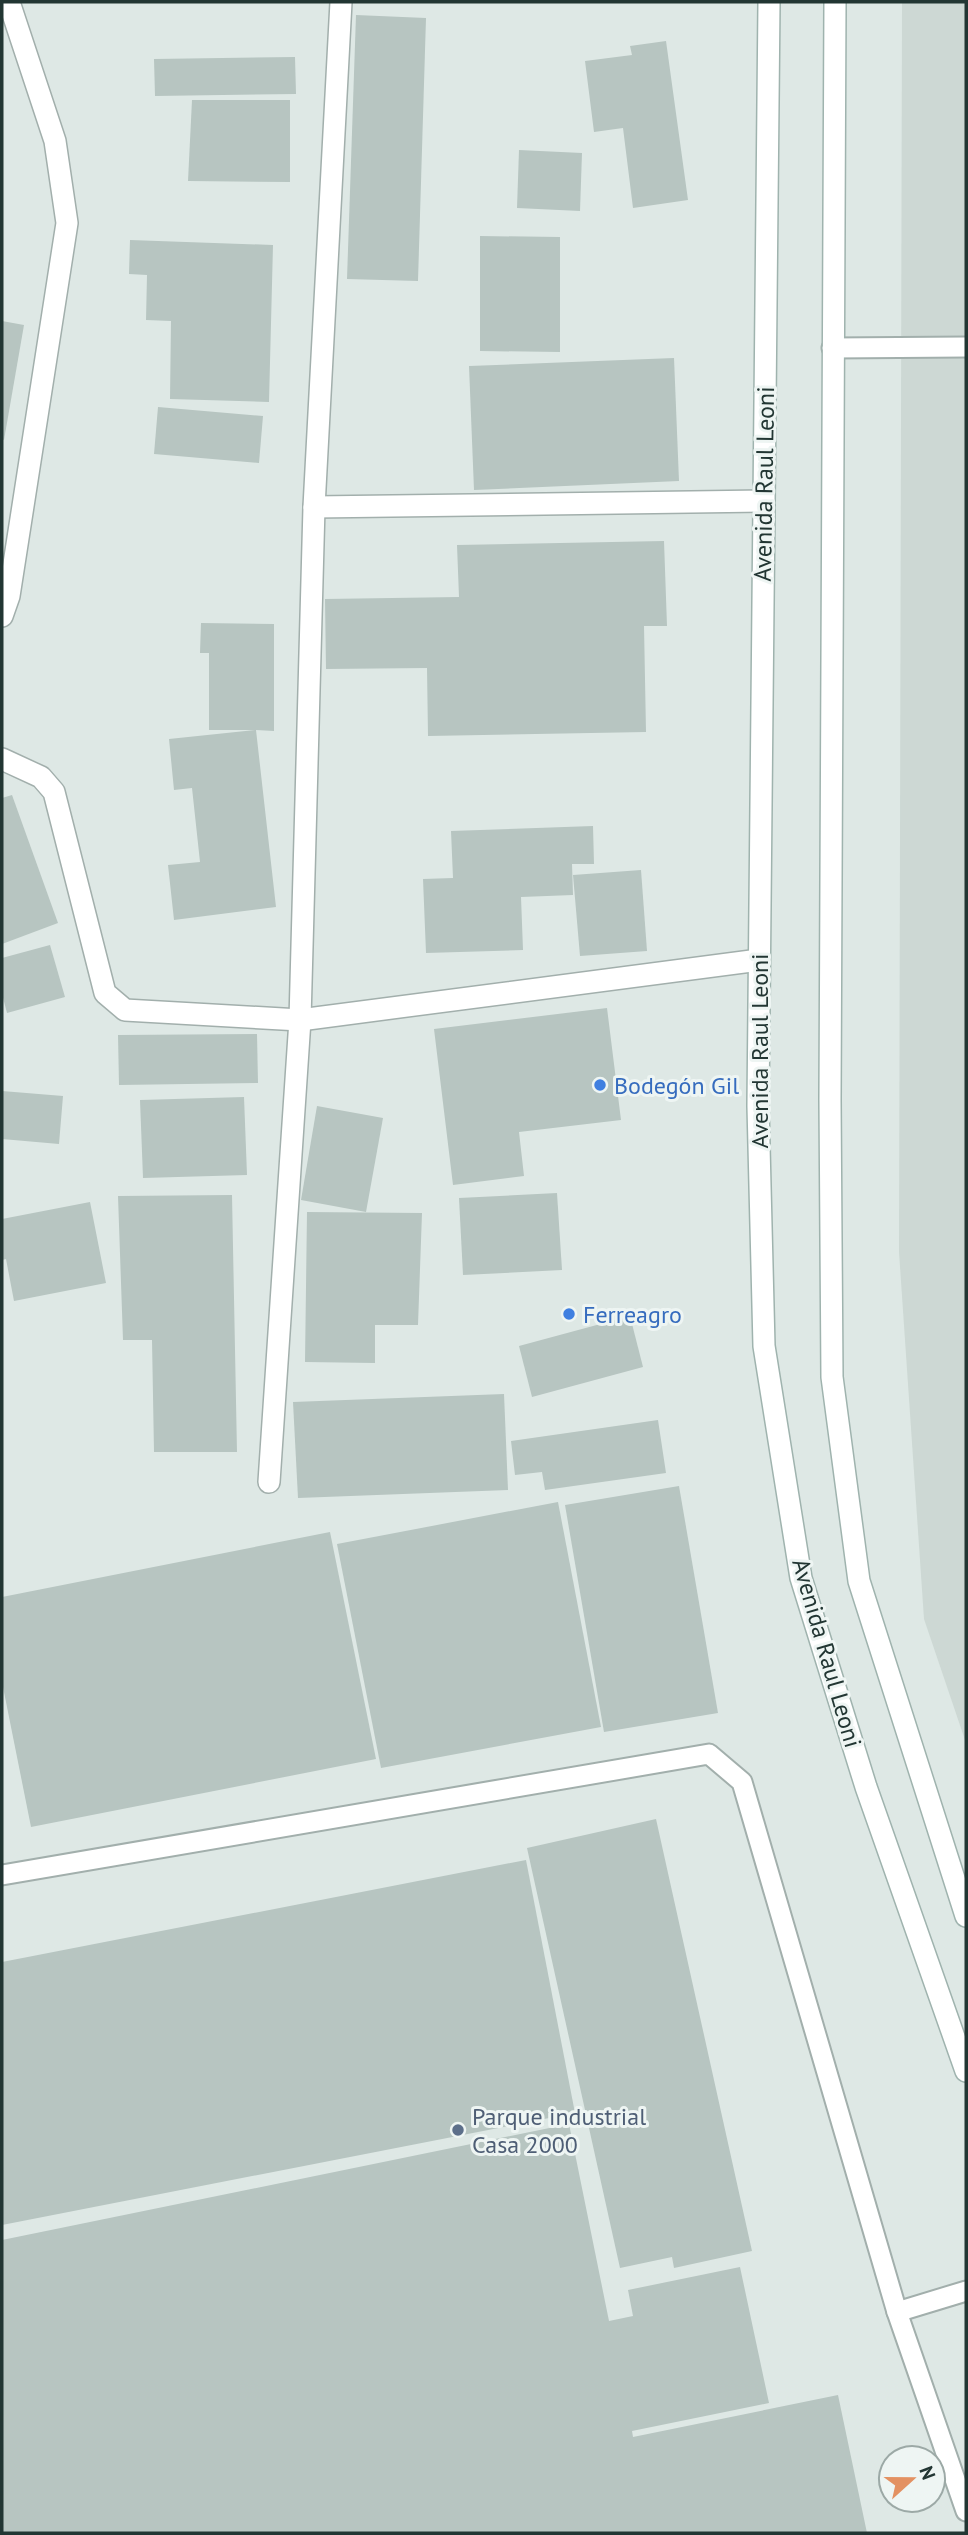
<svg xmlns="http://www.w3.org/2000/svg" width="968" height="2535" font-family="'PT Sans',sans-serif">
  <rect width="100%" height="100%" fill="#dee8e5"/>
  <path fill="#cdd8d4" d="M902,2H966V1743L924,1619L899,1252Z"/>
  <g fill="#b7c5c1">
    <path d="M356,15L426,18L418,281L347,279Z"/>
    <path d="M666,41L688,200L633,208L623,128L594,132L585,61L632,55L630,46Z"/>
    <path d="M295,57L296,94L155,96L154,59Z"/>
    <path d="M192,100H290V182L188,181Z"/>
    <path d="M519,150L582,153L580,211L517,208Z"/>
    <path d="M480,236L560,237V352L480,351Z"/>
    <path d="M130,240L273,245L269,402L170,399L171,321L146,320L147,275L129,274Z"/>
    <path d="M2,321L24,325L4,440L2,439Z"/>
    <path d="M674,358L679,481L474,490L469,366Z"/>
    <path d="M158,407L263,416L259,463L154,454Z"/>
    <path d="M664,541L667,626H644L646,732L428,736L427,668L326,669L325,599L459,597L457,545Z"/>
    <path d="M201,623L274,624V731L256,730L276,907L174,920L168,865L200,862L192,788L174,790L169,739L255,730H209V653H200Z"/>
    <path d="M12,795L58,923L2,944V798Z"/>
    <path d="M593,826L594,864H572L573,895L521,897L523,950L426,953L423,879L453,878L451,831Z"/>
    <path d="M641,870L647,951L580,956L573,875Z"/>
    <path d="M50,945L65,997L7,1013L2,994V958Z"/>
    <path d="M607,1008L621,1120L519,1132L524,1176L453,1185L434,1029Z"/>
    <path d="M257,1034L258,1083L119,1085L118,1035Z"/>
    <path d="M2,1091L63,1096L59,1144L2,1139Z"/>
    <path d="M244,1097L247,1175L143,1178L140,1100Z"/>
    <path d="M317,1106L383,1118L366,1212L301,1200Z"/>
    <path d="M557,1193L562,1270L463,1275L459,1198Z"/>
    <path d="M232,1195L237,1452H154L152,1340H123L118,1196Z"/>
    <path d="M90,1202L106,1283L14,1301L6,1259L2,1260V1219Z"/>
    <path d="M307,1212L422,1213L418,1325H375V1363L305,1362Z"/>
    <path d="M630,1316L643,1367L532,1397L519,1346Z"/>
    <path d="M504,1394L508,1490L298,1498L293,1402Z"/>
    <path d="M658,1420L666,1473L545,1490L542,1472L515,1475L511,1441Z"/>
    <path d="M679,1486L718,1713L604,1732L565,1505Z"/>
    <path d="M558,1502L601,1727L381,1768L337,1544Z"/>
    <path d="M330,1532L376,1759L31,1827L2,1682V1597Z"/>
    <path d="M656,1819L752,2251L674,2268L672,2257L620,2268L527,1848Z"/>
    <path d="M526,1860L575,2113L2,2225V1962Z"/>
    <path d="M569,2124L609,2321L633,2316L628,2290L740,2267L769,2403L632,2431L633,2437L838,2395L867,2533H2V2240Z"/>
  </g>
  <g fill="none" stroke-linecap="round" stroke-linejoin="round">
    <defs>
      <g id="service">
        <path d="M832,348L966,347"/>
        <path d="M2,1875L709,1754L742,1782L897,2312L966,2511"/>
        <path d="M897,2312L966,2291"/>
      </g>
      <g id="minor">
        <path d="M314,507L764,501"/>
        <path d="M2,616L9,596L67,223L55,141L9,2"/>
        <path d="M2,759L41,777L54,792L105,993L125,1010L300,1020L759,960"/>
        <path d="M269,1482L300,1020L314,507L341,2"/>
      </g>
      <g id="secondary">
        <path d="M769,2L758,1106L764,1346L801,1578L866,1787L966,2071"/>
        <path d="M835,2L830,1100L832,1377L859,1581L966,1916"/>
      </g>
    </defs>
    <use href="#service" stroke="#a2afac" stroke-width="23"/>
    <use href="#minor" stroke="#a2afac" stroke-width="24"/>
    <use href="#secondary" stroke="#9fb3ae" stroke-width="24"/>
    <use href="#service" stroke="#fff" stroke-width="19"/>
    <use href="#minor" stroke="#fff" stroke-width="21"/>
    <use href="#secondary" stroke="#fff" stroke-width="21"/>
  </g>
  <g fill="#3f7fe0" stroke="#eef5f3" stroke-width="2.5">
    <circle cx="600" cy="1085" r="7"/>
    <circle cx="569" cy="1314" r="7"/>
  </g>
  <circle fill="#5c6f8a" stroke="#eef5f3" stroke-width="2.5" cx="458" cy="2130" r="7"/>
  <g text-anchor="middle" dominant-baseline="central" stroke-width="6" stroke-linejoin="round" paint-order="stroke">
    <g font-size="24" fill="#223633" stroke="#eef5f3">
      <text transform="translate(764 484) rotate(-89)">Avenida Raul Leoni</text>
      <text transform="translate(759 1051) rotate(-90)">Avenida Raul Leoni</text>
      <text transform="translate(827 1653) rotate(74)">Avenida Raul Leoni</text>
    </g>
    <g font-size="24" fill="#366cbe" stroke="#eef5f3" text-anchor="start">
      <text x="614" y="1085">Bodegón Gil</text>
      <text x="583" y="1314">Ferreagro</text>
    </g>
    <g font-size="24" fill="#4e5e75" stroke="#eef5f3" text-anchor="start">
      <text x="472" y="2116">Parque industrial<tspan x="472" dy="28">Casa 2000</tspan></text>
    </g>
  </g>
  <rect width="968" height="2535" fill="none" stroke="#223633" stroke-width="7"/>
  <g transform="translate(912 2479) rotate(69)"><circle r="33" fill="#eef5f3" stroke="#9ca9a6" stroke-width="2"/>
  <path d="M0-5L12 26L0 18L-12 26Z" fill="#e39162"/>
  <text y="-10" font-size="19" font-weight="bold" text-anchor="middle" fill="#223633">N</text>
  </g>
</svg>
